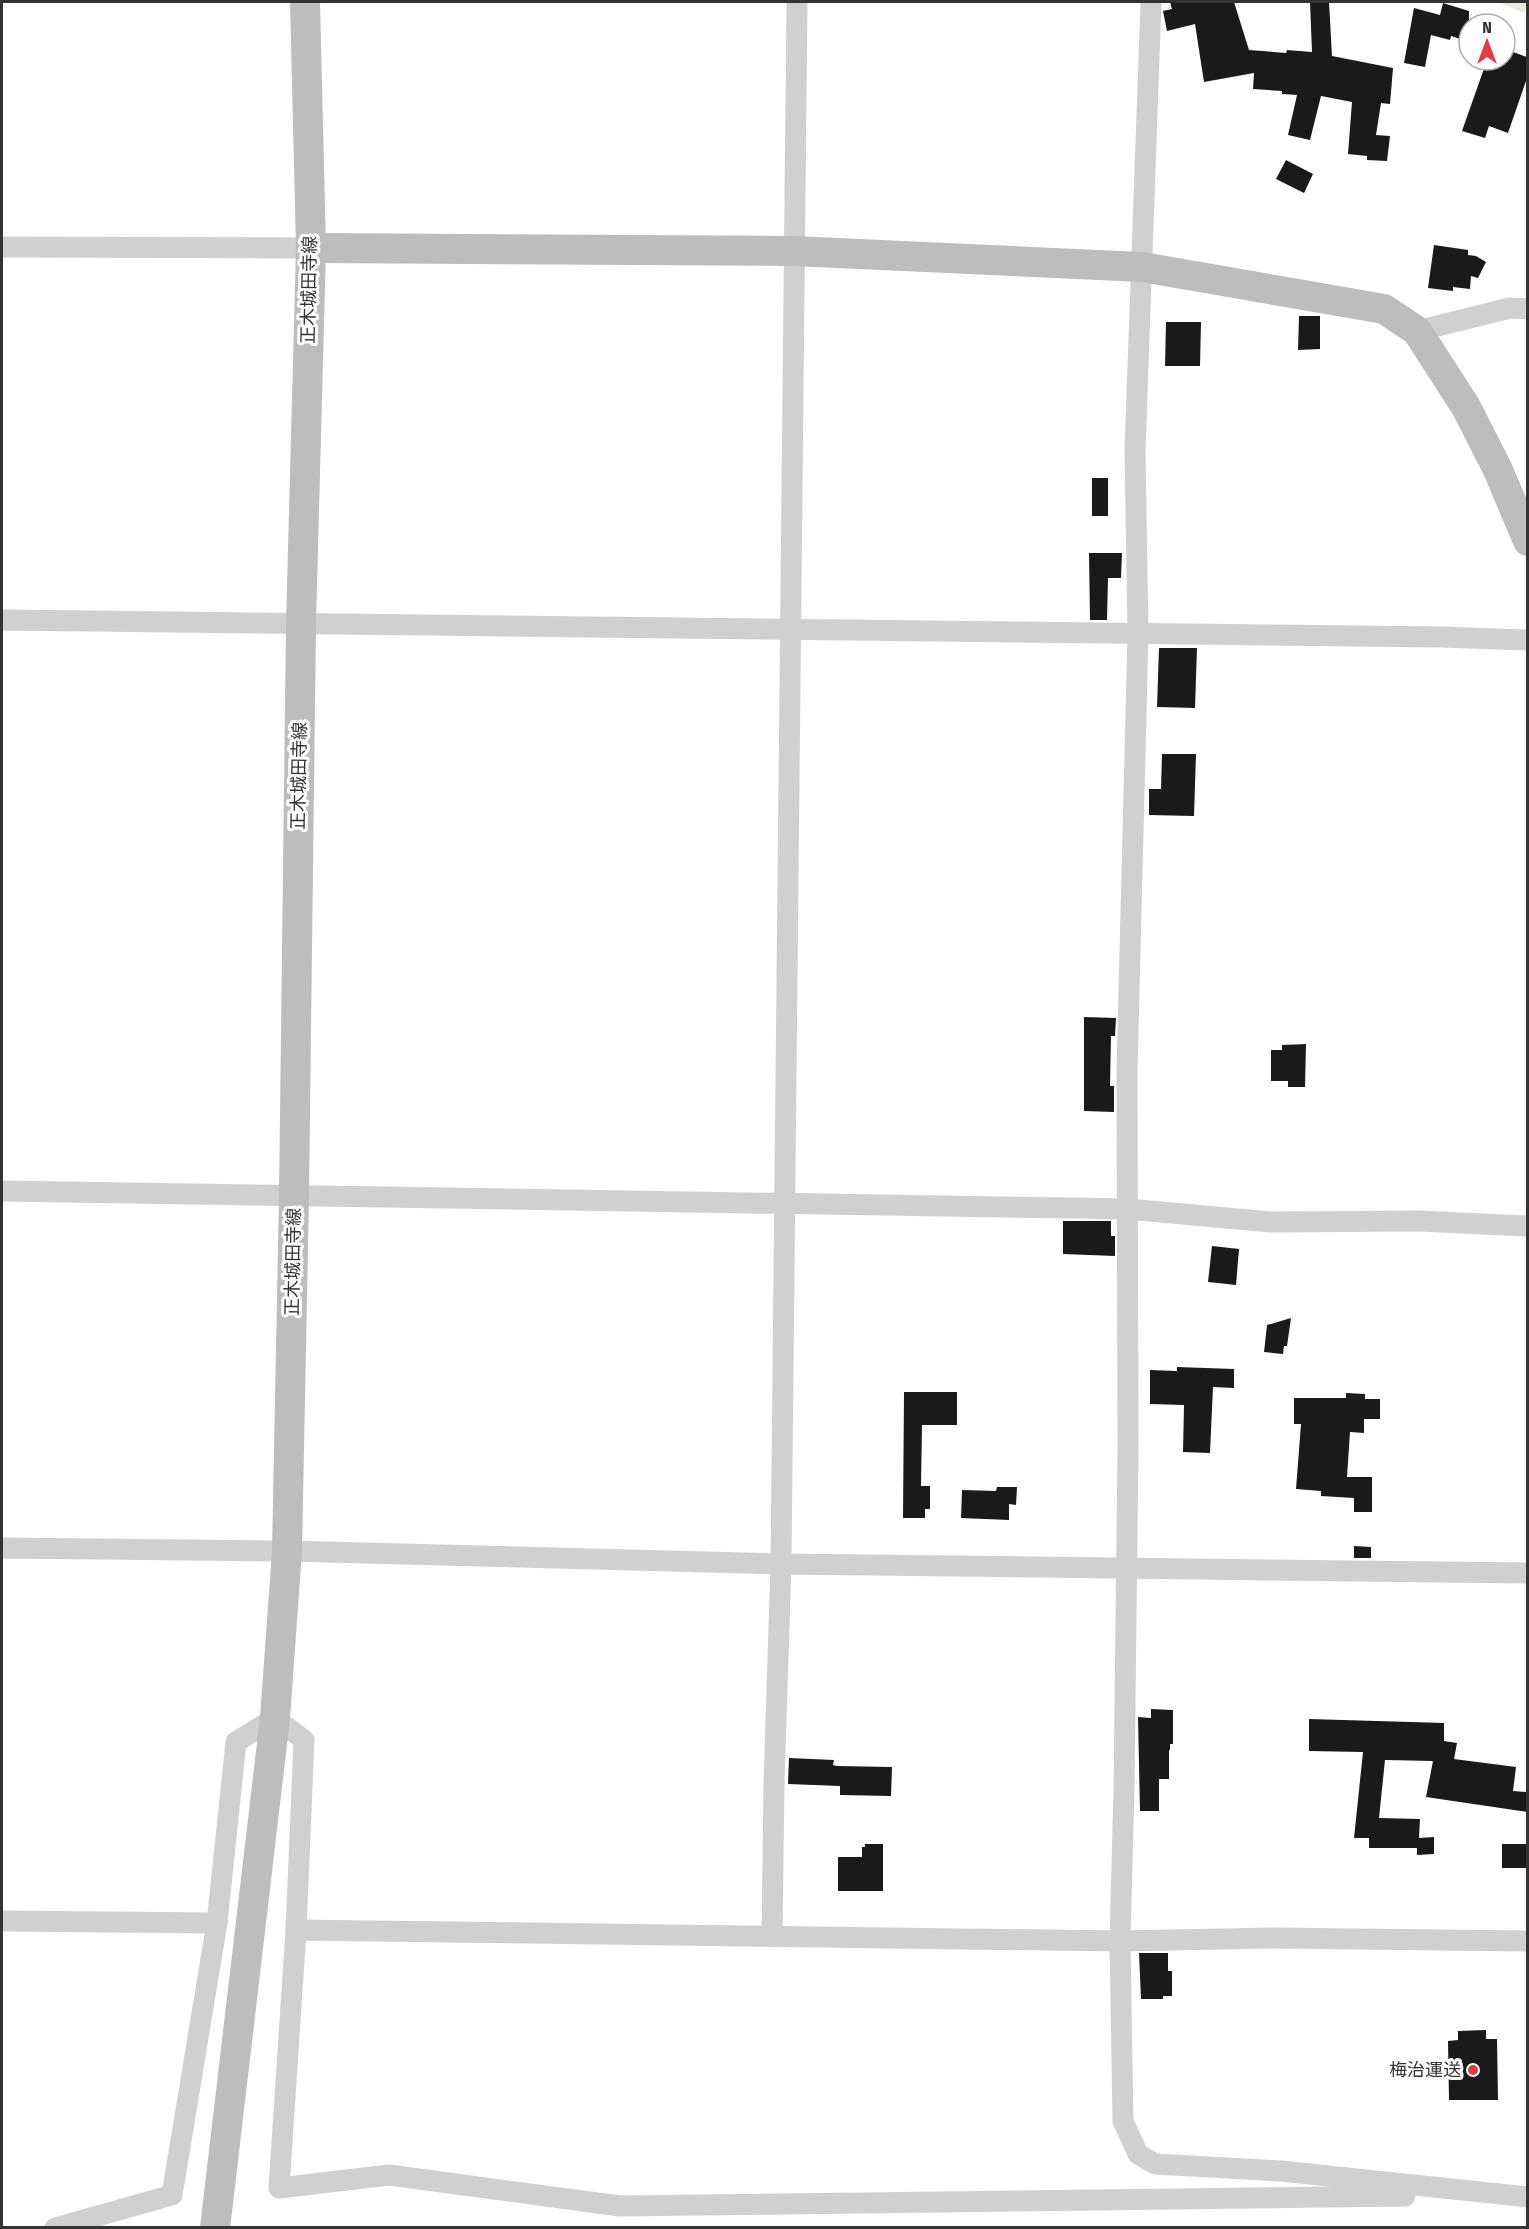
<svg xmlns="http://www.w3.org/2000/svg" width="1529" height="2229" font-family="'Fira Sans Condensed','Noto Sans JP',sans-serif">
  <rect width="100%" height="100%" fill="#fff"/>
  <path fill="#e6ecdf" d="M1497,2H1527L1524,13Z"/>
  <g fill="#1a1a1a">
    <path d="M1170,2H1234L1249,50L1286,53L1287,50L1312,52L1310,2H1329L1332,56L1393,68L1390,104L1381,103L1376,135L1390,136L1387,161L1367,160V156L1348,154L1352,102L1321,96L1310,140L1288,135L1297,95L1282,94V91L1253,89L1254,73L1204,82L1195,24L1167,31L1163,11L1172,9Z"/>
    <path d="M1443,3L1469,11V42L1451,36L1450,40L1431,35L1425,67L1404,63L1414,8L1440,15Z"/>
    <path d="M1505,49L1527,57V78L1508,133L1489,126L1485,138L1462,131L1487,60H1505Z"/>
    <path d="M1286,160L1313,174L1304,193L1276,179Z"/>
    <path d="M1434,245L1468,250V255L1476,256L1486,262L1478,278L1471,276L1470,289L1453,287V291L1428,288Z"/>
    <path d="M1299,316H1320V349L1298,350Z"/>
    <path d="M1166,322H1201L1200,366H1165Z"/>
    <rect x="1092" y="478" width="16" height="38"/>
    <path d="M1089,553H1122L1121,578H1108L1107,620H1090Z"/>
    <path d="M1159,648H1197L1195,708L1157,707Z"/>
    <path d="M1162,754H1196L1194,816L1149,815V789H1161Z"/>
    <path d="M1084,1017L1116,1018L1115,1036H1111L1110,1086H1114V1112L1084,1111Z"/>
    <path d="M1306,1044L1305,1087H1288V1081H1271V1050H1282V1045Z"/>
    <path d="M1063,1221H1111V1236H1115V1256L1063,1254Z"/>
    <path d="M1212,1246L1239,1249L1236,1285L1208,1282Z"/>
    <path d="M1291,1318L1287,1346H1284L1283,1354L1264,1352L1267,1325Z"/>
    <path d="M1177,1367L1234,1369V1388L1213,1387L1210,1453L1183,1452L1184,1405L1150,1404V1370L1177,1371Z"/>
    <path d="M904,1392H957V1425H922L921,1486H930V1509H925V1518H903Z"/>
    <path d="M1346,1393L1365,1394V1399H1380V1419H1364V1433L1350,1432L1347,1477H1372V1512H1354V1498L1321,1496V1491L1296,1489L1301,1424H1294V1398H1346Z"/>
    <path d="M997,1487H1017L1016,1505L1009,1504V1520L961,1518L962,1490L996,1491Z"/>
    <path d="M1354,1546L1371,1547V1558H1354Z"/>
    <path d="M1151,1709L1173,1710V1744H1170V1750H1169V1779H1159V1811H1140L1138,1717L1151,1718Z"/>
    <path d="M1309,1719L1444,1723V1741L1457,1743L1454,1759L1516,1767L1513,1791L1527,1792V1812L1426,1797L1433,1761L1385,1760L1379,1818L1420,1819L1419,1838L1434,1837V1854L1417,1855V1848H1369V1838H1354L1363,1752L1309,1751Z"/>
    <path d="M789,1758L834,1760L833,1765L837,1766L892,1767L891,1796L840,1795V1786L788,1784Z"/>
    <path d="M865,1844H883V1891H838V1857H862V1847H865Z"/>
    <rect x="1502" y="1844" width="25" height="24"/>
    <path d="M1139,1953H1168V1971H1172V1996H1163V1999H1141Z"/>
    <path d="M1486,2030V2039H1497L1498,2100H1449L1448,2041L1458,2040V2031Z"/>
  </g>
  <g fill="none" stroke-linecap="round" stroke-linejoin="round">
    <g stroke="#d0d0d0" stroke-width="21">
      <path d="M1151,2L1135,450L1138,634L1127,1071L1128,1447L1124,1788L1120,1941L1123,2121L1138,2154L1155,2164L1281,2171L1528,2197"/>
      <path d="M2,247L311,248"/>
      <path d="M1417,331L1510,308L1528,309"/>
      <path d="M2,620L1441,637L1528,640"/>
      <path d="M2,1191L1070,1208L1127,1209L1271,1222L1419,1221L1528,1226"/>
      <path d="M2,1548L287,1551L781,1564L1528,1573"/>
      <path d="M2,1921L217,1923"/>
      <path d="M296,1930L1120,1941L1274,1938L1528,1941"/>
      <path d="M772,1936L774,1783L781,1564L797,2"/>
      <path d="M55,2228L172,2195L217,1923L236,1742L275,1718L304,1740L296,1930L279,2188L389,2175L620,2206L1405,2196"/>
    </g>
    <g stroke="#bdbdbd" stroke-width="30">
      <path d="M311,248L794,251L1142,267L1384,309L1417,331L1466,407L1498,470L1528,541"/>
      <path d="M215,2228L275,1718L287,1551L294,1196L301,624L311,248L305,2"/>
    </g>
  </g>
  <circle fill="#e63946" stroke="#fff" stroke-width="2" cx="1473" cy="2070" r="6"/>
  <g text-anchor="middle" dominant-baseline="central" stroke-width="6" stroke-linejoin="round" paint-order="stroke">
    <g font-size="18" fill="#333" stroke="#fff">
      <text transform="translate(309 290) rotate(-89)">正木城田寺線</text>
      <text transform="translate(299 776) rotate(-89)">正木城田寺線</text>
      <text transform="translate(293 1262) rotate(-89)">正木城田寺線</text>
    </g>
    <g font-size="18" fill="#333" stroke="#fff" text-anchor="end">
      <text x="1461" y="2070">梅治運送</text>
    </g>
  </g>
  <rect width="1529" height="2229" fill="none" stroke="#333333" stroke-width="6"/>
  <g transform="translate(1487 42)"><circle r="28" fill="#ffffff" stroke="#adadad" stroke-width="1.5"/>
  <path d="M0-4.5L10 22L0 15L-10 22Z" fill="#e63946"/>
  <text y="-9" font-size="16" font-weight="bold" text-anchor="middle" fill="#333333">N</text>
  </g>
</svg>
